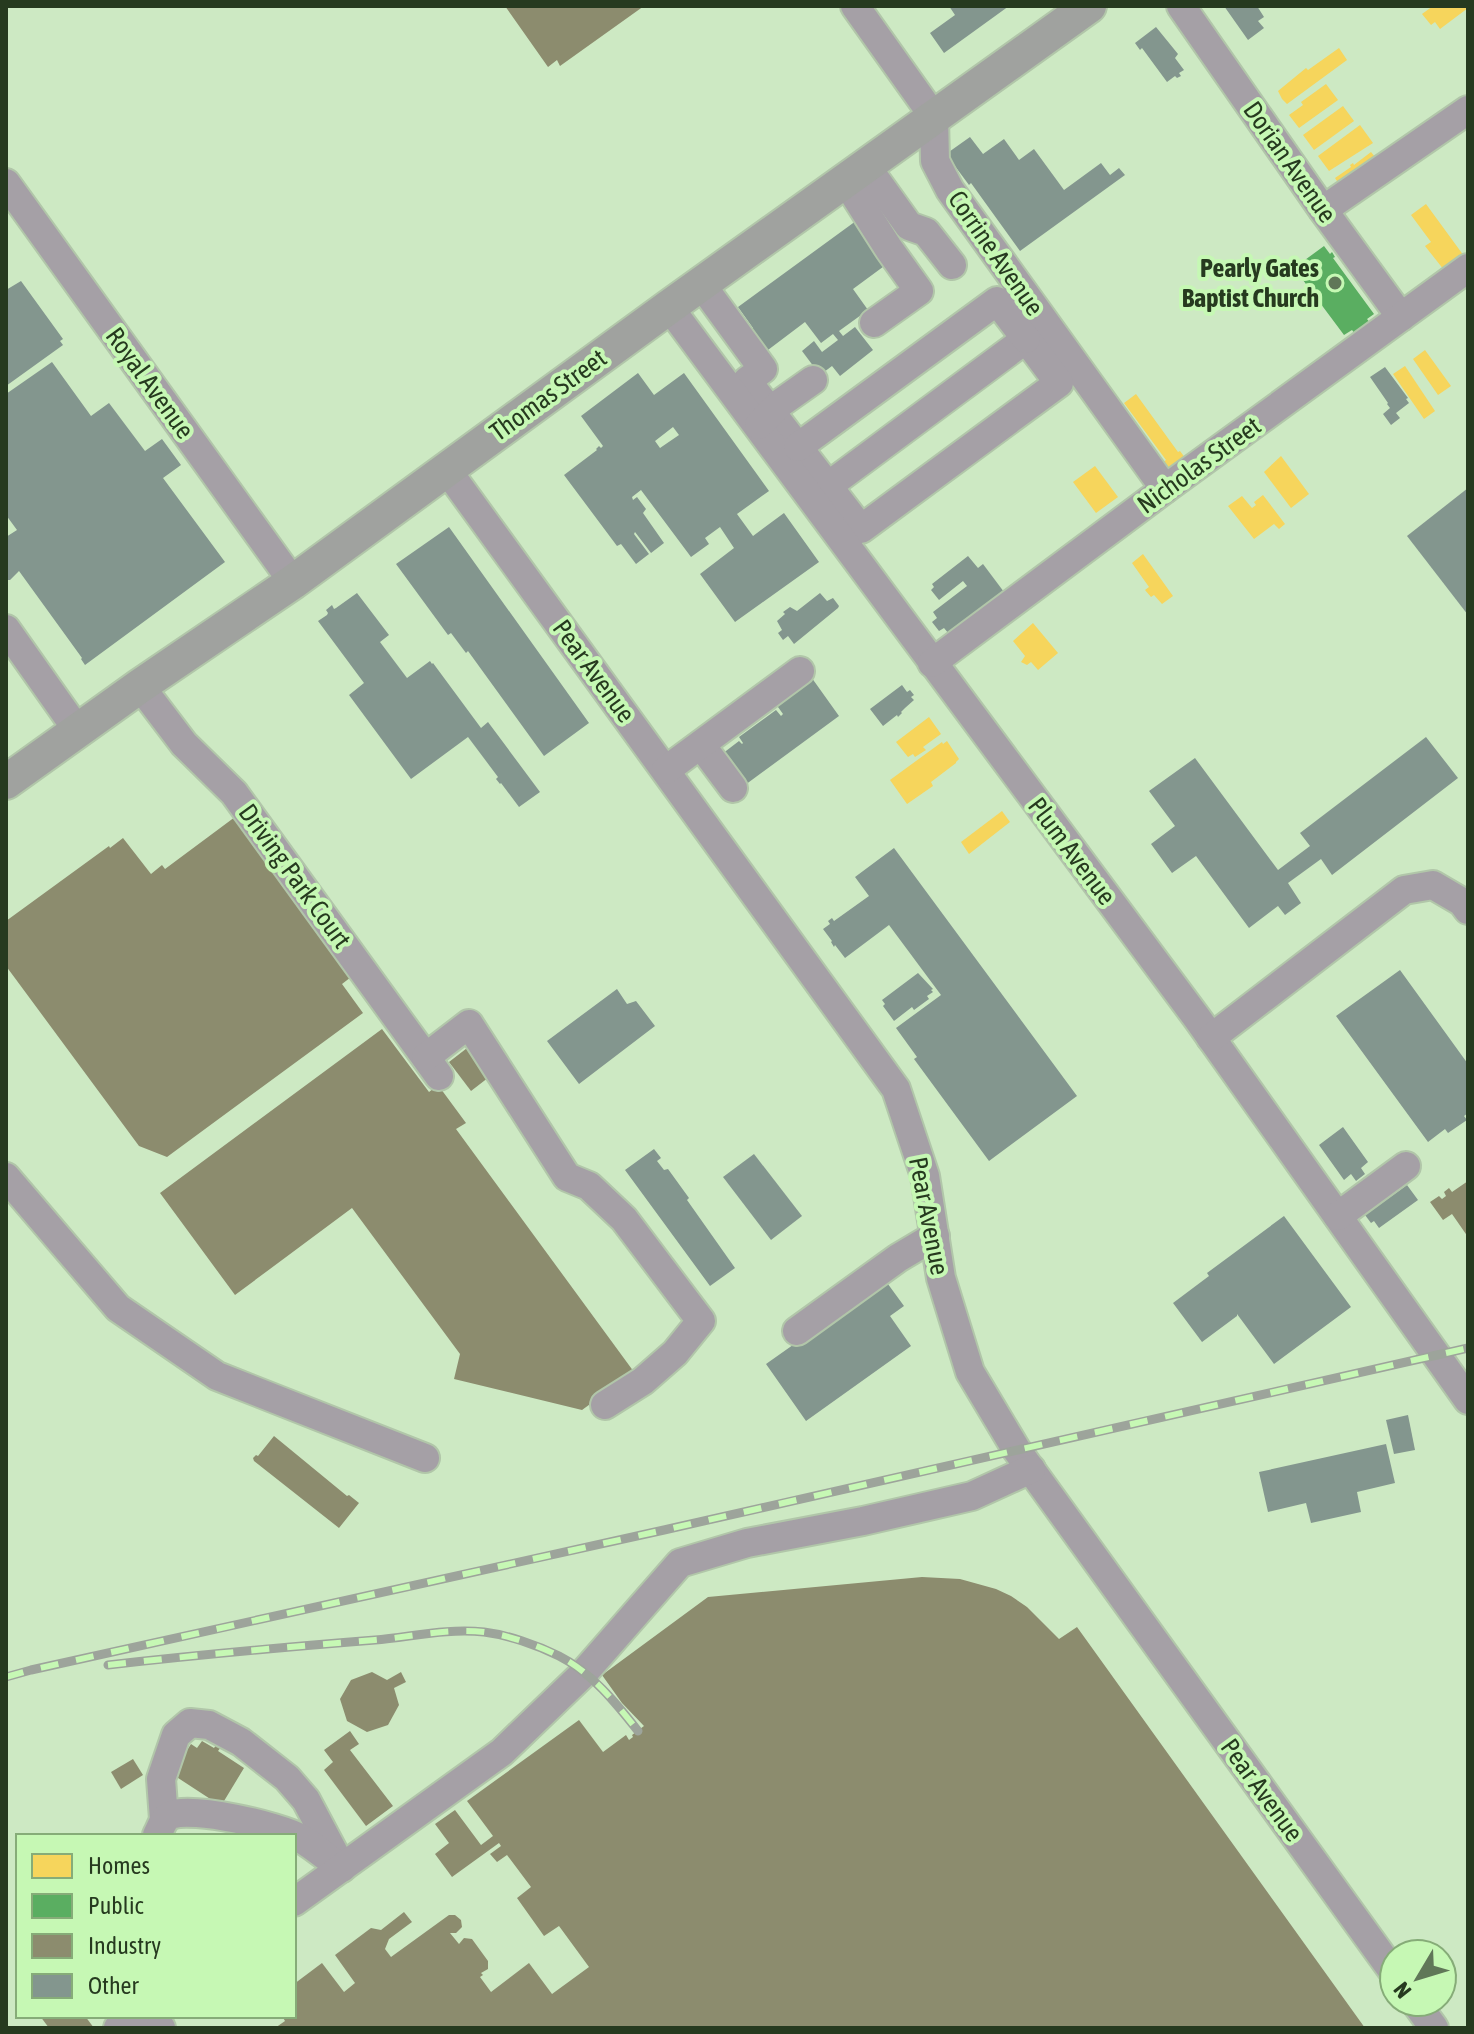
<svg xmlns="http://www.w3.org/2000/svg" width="1474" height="2034" font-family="'Asap Condensed',sans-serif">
  <rect width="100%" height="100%" fill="#cde9c3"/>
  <g fill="#f6d55c">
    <path d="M1433,6H1468V8L1440,29L1435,22L1431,25L1422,14Z"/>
    <path d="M1339,48L1347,60L1287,104L1282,99L1278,91L1306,68L1308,70Z"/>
    <path d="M1326,84L1338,100L1299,128L1289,115L1303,105L1301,102Z"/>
    <path d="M1343,106L1354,121L1314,150L1303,135Z"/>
    <path d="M1360,125L1373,143L1329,171L1318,156Z"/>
    <path d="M1371,152L1380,163L1343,190L1335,178L1351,167L1350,165L1353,163L1354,165Z"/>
    <path d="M1426,204L1464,256L1444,270L1425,246L1431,242L1411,215Z"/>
    <path d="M1425,350L1451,386L1438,395L1413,359Z"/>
    <path d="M1405,366L1435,411L1424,419L1393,374Z"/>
    <path d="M1136,394L1178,452L1180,451L1186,459L1169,470L1163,462L1166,460L1124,403Z"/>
    <path d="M1281,456L1309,494L1291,508L1264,472Z"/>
    <path d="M1095,466L1118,497L1096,513L1073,482Z"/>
    <path d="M1263,495L1285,524L1279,529L1274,524L1254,539L1228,506L1242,496L1252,508L1256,505L1254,502Z"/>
    <path d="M1143,554L1173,596L1162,604L1154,595L1151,597L1145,590L1149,587L1132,563Z"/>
    <path d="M1033,623L1058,653L1038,670L1031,662L1027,665L1021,662L1025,656L1013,641Z"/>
    <path d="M929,717L941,734L923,747L926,750L915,757L913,754L908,757L896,742Z"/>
    <path d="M947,741L959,759L956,762V763L931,782L933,786L907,804L890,780L942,742L943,744Z"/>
    <path d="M1002,811L1010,822L969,854L961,842Z"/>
  </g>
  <path fill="#5aae61" d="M1324,246L1330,254L1332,252L1335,257L1333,258L1374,314L1367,319L1374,328L1359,339L1352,330L1344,335L1294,268Z"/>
  <g fill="#8c8c6e">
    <path d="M505,6H644L560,66L557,60L548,67Z"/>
    <path d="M239,814L355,974L342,984L363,1013L167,1157L139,1146L6,966V921L109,846L110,848L123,838L151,874L162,865L165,869Z"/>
    <path d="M382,1029L429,1092L438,1085L466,1123L456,1129L634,1372L582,1410L454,1379L460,1354L352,1208L235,1295L160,1193Z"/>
    <path d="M471,1045L493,1074L471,1091L449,1062Z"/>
    <path d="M1468,1181V1237L1452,1214L1443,1220L1430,1202L1439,1196L1442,1199L1446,1196L1444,1192L1449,1188L1452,1192Z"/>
    <path d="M274,1436L347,1496L349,1495L359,1503L339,1528L254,1461L253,1458L256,1455L258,1456Z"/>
    <path d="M922,1577L960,1579L996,1589L1011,1596L1027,1607L1059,1639L1077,1627L1365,2028H275L285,2021L282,2016H294V1984L322,1963L344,1992L355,1983L335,1955L371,1928L381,1930L404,1912L412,1922L389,1939L385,1949L391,1957L449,1915H455L461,1920L462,1927L456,1933H450L459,1944L464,1938L472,1939L488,1961V1969L481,1973L483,1975L480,1977L491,1992L529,1963L552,1994L589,1967L559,1926L544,1936L517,1898L531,1887L507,1855L497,1862L490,1854L501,1846L499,1843L452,1877L435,1854L449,1843L435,1824L455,1810L481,1845L493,1836L467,1801L579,1720L603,1752L626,1735L629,1740L633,1737L632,1735L644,1726L622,1703L602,1675L708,1597Z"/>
    <path d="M372,1672L387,1680L401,1672L406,1682L394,1688L399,1705L388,1725L367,1732L347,1721L340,1699L351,1680Z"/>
    <path d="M350,1731L359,1744L350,1750L393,1806L366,1826L324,1770L333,1762L324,1750Z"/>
    <path d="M202,1741L214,1748L217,1744L221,1747L218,1751L244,1768L221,1806L172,1774L191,1744L197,1748Z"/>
    <path d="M133,1759L143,1775L121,1789L111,1772Z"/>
    <path d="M40,2016H85L94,2028H49Z"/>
  </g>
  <g fill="#83968e" fill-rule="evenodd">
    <path d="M949,6H1009L944,53L930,33L955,15Z"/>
    <path d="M1224,6H1257L1264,17L1258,21L1264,28L1248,40Z"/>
    <path d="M1156,27L1178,54L1175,58L1184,70L1179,73L1181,76L1177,78L1175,76L1167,82L1142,48L1140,50L1135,43Z"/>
    <path d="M970,137L983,154L1004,139L1019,160L1034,149L1064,190L1101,163L1110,175L1119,168L1125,175L1020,251L971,183L969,185L946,154Z"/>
    <path d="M860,218L891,261L853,289L868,310L839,331L843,336L855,327L873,350L840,376L832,366L820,375L802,351L814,341L822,352L838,340L833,334L821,343L805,322L764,353L748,332L753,328L738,307Z"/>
    <path d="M21,281L63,339L60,341L63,345L6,386V290Z"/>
    <path d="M52,362L91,416L109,403L145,451L162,439L181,465L163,478L225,562L85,665L81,659L82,658L19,571L10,580H6V537L17,530L6,515V394Z"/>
    <path d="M1385,367L1408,398L1406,399L1409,403L1396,413L1400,418L1391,425L1383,414L1390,408L1387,404L1388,403L1370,377Z"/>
    <path d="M638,373L654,395L684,373L769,491L737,514L753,536L784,513L819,562L735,622L700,574L734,548L720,527L705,538L709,544L691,557L641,490L632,497L633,500L637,497L646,509L643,513L664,543L651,553L635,532L634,534L649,554L636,564L621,544L617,546L564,475L597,450L596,449L599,446L601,448L603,446L581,416ZM673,427L679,435L660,448L655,441Z"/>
    <path d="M1468,488V615L1407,536Z"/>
    <path d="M449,527L589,723L544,756L468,651L466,653L451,633L448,635L396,564Z"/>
    <path d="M968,556L978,568L983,564L1004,592L949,634L944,628L939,631L932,622L937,618L933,612L967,586L963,581L939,600L931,590L934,587L932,584Z"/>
    <path d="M357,593L389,635L380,642L407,678L430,661L432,664L433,663L481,728L488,722L540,792L519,807L501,783L500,784L496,779L498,777L468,737L411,779L349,695L364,683L318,621L327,615L328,613L326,610L332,605L334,609L336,608Z"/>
    <path d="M820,593L827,601L833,598L839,606L838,608L794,644L788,636L783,640L778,633L782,630L777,621L785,614L783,612L790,607L797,611Z"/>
    <path d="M809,674L839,716L745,785L722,754L739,741L742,744L743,743L739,737L776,710L781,716L783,714L773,700Z"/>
    <path d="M902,685L907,692L910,690L914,695L911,697L914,700L905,708L901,712L902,713L898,717L897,715L883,726L870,709Z"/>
    <path d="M1426,737L1458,778L1332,875L1321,859L1288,883L1301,903L1285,915L1278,906L1249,928L1196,856L1172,873L1151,844L1175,826L1149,791L1195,758L1278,870L1310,846L1300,833Z"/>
    <path d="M894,848L1077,1096L989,1161L914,1059L917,1057L896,1028L941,995L889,925L845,958L835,945L834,947L831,942L832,941L823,929L830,924L828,921L832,918L834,921L869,896L855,877Z"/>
    <path d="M1400,970L1468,1064V1113L1464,1116L1467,1120L1448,1133L1445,1129L1428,1142L1336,1016Z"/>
    <path d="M918,973L933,989L931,990L933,992L927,996L929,999L914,1010L912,1007L894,1021L883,1006L885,1004L882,1000Z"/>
    <path d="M617,989L627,1004L636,1001L655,1026L579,1084L547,1041Z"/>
    <path d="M1343,1127L1368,1162L1361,1168L1365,1174L1356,1181L1351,1174L1344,1180L1319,1145Z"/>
    <path d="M654,1149L661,1158L657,1161L664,1170L668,1169L689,1198L687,1200L735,1268L710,1286L625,1170Z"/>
    <path d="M754,1154L802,1216L771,1240L723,1177Z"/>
    <path d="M1407,1185L1418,1200L1379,1228L1374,1221L1371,1223L1365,1215Z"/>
    <path d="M1284,1216L1351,1307L1274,1364L1237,1314V1316L1202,1342L1173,1303L1209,1276L1207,1273Z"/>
    <path d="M885,1280L904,1306L890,1316L911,1346L806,1421L766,1364Z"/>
    <path d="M1408,1415L1415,1450L1394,1454L1386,1420Z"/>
    <path d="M1386,1444L1395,1483L1357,1492L1361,1512L1311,1523L1306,1503L1268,1512L1259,1472Z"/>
  </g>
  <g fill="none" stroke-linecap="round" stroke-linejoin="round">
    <defs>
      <g id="minor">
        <path d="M855,6L934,117L935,161L950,190L1165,489"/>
        <path d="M1181,6L1323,210L1401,317"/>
        <path d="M866,166L909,226L926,232L952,265"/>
        <path d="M845,180L889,249L919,291L874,323"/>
        <path d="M6,183L293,582"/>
        <path d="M1323,210L1468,110"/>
        <path d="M701,284L763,369L747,381L861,529L1059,383L1026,339L828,486"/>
        <path d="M669,307L1197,1018L1468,1400"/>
        <path d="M759,425L779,404L813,380"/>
        <path d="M798,447L997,301L1026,339"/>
        <path d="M447,470L896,1089L925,1176L941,1278L970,1372L1016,1449L1394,1973"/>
        <path d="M6,629L78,731"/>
        <path d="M932,663L1165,489L1468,268"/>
        <path d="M140,686L184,744L234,793L439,1076"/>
        <path d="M701,745L733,788"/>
        <path d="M666,770L800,671"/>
        <path d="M1211,1038L1404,890L1433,885L1462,902L1468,910"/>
        <path d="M426,1057L469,1024L567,1177L589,1186L624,1219L701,1321L675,1353L643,1381L605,1405"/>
        <path d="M6,1177L118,1308L217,1376L425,1458"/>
        <path d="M1338,1216L1406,1166"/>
        <path d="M797,1331L898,1258L935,1236"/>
        <path d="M164,1819L161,1779L176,1735L190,1723L209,1725L241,1742L287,1778L306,1800L342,1868"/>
        <path d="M157,1835C161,1828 163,1818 171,1815C192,1806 279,1826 300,1838C312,1845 324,1855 336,1864"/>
        <path d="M294,1902L502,1752L582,1675L680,1563L747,1543L863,1521L972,1496L1031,1469"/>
        <path d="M1415,2002L1434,2028"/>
        <path d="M146,2016L161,2028"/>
        <path d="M118,2028L135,2016"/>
      </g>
      <path id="major" d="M6,782L140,686L293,582L669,307L1089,6"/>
    </defs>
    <use href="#minor" stroke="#b1c6a9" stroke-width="32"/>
    <use href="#major" stroke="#b1c6a9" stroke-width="38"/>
    <use href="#minor" stroke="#a5a0a6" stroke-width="28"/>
    <use href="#major" stroke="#a0a29f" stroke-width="34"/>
    <defs>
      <g id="rail">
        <path d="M108,1665C197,1655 286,1647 375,1640C411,1637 447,1628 484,1632C508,1635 537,1645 559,1656C591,1672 616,1703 638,1731"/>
        <path d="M6,1677L31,1670L664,1530L1468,1348"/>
      </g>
    </defs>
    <use href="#rail" stroke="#9da49b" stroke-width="9"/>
    <use href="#rail" stroke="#c6f8b4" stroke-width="6" stroke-dasharray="18" stroke-linecap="butt"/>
  </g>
  <circle fill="#607758" stroke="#c6f8b4" stroke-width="3" cx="1335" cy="283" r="8"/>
  <g text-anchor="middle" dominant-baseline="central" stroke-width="8" stroke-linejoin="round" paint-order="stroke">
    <g font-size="26" fill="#263a1f" stroke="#c6f8b4">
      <text transform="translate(1290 162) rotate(55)">Dorian Avenue</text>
      <text transform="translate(996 253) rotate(55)">Corrine Avenue</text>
      <text transform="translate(150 383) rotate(54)">Royal Avenue</text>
      <text transform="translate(548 395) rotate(-36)">Thomas Street</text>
      <text transform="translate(1199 465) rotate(-36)">Nicholas Street</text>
      <text transform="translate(594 671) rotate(54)">Pear Avenue</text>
      <text transform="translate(1072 851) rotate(53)">Plum Avenue</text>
      <text transform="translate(295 876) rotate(54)">Driving Park Court</text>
      <text transform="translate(929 1216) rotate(79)">Pear Avenue</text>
      <text transform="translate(1262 1790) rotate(54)">Pear Avenue</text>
    </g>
    <g font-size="26" font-weight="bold" fill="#263a1f" stroke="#c6f8b4" text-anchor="end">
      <text x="1319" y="268">Pearly Gates<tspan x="1319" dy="30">Baptist Church</tspan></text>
    </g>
  </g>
  <rect width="1474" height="2034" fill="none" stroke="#263a1f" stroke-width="16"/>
  <rect x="16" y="1834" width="280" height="184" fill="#c6f8b4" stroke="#86ac78" stroke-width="2"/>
  <rect x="32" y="1854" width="40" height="24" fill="#f6d55c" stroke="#86ac78" stroke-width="2"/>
  <text x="88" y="1874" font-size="24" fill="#263a1f">Homes</text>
  <rect x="32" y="1894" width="40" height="24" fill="#5aae61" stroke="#86ac78" stroke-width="2"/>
  <text x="88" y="1914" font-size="24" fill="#263a1f">Public</text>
  <rect x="32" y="1934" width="40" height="24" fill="#8c8c6e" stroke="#86ac78" stroke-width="2"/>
  <text x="88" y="1954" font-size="24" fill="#263a1f">Industry</text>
  <rect x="32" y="1974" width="40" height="24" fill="#83968e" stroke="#86ac78" stroke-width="2"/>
  <text x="88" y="1994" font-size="24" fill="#263a1f">Other</text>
  <g transform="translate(1418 1978) rotate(232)"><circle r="38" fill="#c6f8b4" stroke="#86ac78" stroke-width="2"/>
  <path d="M0-6L14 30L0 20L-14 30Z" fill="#607758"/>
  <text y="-12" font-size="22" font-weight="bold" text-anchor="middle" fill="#263a1f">N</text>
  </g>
</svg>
